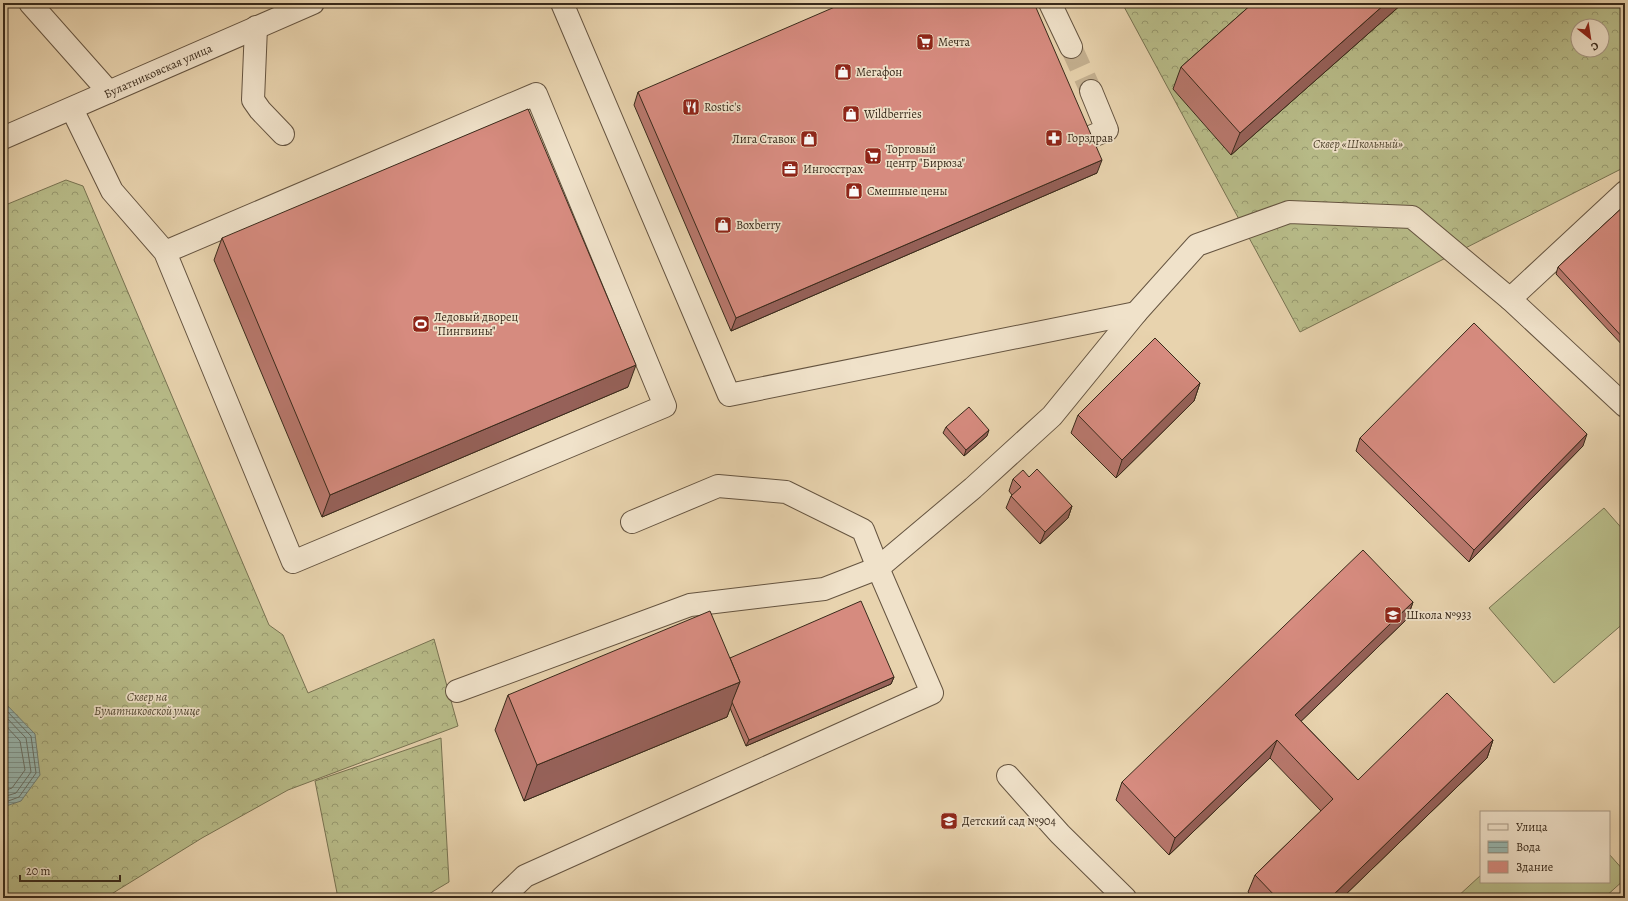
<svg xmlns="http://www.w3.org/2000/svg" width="1628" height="901" font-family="Alegreya,serif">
  <defs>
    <pattern id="forest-crowns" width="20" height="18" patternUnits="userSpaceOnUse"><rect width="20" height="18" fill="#b8bc89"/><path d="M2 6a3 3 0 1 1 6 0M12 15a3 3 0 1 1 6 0" fill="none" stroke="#97996f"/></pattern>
    <pattern id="water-rules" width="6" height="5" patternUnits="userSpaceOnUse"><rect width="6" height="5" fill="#98b7b0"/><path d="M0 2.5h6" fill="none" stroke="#7d958e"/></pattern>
  </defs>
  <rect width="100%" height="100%" fill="#e8d3ae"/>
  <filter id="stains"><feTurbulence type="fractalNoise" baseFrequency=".005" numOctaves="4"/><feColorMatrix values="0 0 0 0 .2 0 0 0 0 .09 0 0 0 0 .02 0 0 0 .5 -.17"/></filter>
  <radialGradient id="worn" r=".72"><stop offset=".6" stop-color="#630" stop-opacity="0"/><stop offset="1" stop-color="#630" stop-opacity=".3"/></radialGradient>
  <g fill="url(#forest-crowns)" stroke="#787352" fill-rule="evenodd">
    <path d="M1122,3H1625V167L1300,332ZM1578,26H1602V50H1578Z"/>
    <path d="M66,180L83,186L269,625L283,635L308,693L434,639L458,726L288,790L202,838L105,898H3V206Z"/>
    <path d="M441,738L449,882L422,898H338L315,781Z"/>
  </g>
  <g fill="#b8bc89" stroke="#787352">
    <path d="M1604,508L1625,532V622L1554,683L1489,608Z"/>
    <path d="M1609,854L1625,872V879L1604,898H1456L1481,875V882H1609Z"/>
  </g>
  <path fill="url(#water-rules)" stroke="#727f74" d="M3,701L35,734L40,775L21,801L3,807Z"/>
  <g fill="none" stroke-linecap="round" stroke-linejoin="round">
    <g stroke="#687066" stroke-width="1">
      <path d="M3,707L31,736L36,773L19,797L3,803"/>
      <path d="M3,714L26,738L31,772L16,793L3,797"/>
      <path d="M3,723L20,741L25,770L12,788L3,791"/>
    </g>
    <path stroke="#c5b191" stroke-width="22" stroke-dasharray="22 11" stroke-linecap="butt" d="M1071,47L1091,91"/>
    <defs>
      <g id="minor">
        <path d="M30,3L109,92"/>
        <path d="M562,3L729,395L1136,313"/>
        <path d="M1050,3L1071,47"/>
        <path d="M256,27L253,100L260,110L283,134"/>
        <path d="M72,109L112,191L165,252L293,562L665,406L536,94L165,252"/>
        <path d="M3,138L313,3"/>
        <path d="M1083,140L1107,130L1091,91"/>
        <path d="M1510,299L1625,192"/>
        <path d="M457,691L690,605L824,589L878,568L973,488L1052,416L1136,313L1197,245L1289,212L1412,217L1510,299L1625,406"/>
        <path d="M1008,776L1060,834L1125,898"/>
        <path d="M502,898L525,876L932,693L878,568L863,530L786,492L718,486L632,522"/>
      </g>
    </defs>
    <use href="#minor" stroke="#655440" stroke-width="24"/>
    <use href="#minor" stroke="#f0e2ca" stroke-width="22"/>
  </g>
  <g fill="#b8786d" stroke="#392a1b">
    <path d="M1253,3H1403L1231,155L1173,89L1181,67Z"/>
    <path d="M638,92L1097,173L731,331L634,105Z"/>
    <path d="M1625,205V348L1556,274L1558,267Z"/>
    <path d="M222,238L628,387L322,517L214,260Z"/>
    <path d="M1200,383L1194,401L1116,478L1071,433L1078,415Z"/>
    <path d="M946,427L987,436L964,456L943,433Z"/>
    <path d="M1360,438L1583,446L1469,562L1356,451Z"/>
    <path d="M1029,477L1072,506L1068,518L1040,544L1006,508L1011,496L1012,495L1009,491L1013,479Z"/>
    <path d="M1413,602L1407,619L1301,721L1358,780L1493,740L1487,758L1342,898H1254L1248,892L1255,875L1321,811L1270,758L1169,855L1116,800L1122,782Z"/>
    <path d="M730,658L894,677L891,684L746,746L730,708L727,717L524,801L495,730L508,695Z"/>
  </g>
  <g fill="#966159" stroke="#392a1b">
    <path d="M1386,3H1403L1231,155L1240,133Z"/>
    <path d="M1102,160L1097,173L731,331L736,318Z"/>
    <path d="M636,365L628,387L322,517L330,495Z"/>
    <path d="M1200,383L1194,401L1116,478L1122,460Z"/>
    <path d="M989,430L987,436L964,456L966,450Z"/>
    <path d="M1587,434L1583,446L1469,562L1474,550Z"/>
    <path d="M1072,506L1068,518L1040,544L1045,532Z"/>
    <path d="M1413,602L1407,619L1289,733L1295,715Z"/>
    <path d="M894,677L891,684L746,746L749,740Z"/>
    <path d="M740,682L727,717L524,801L537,765Z"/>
    <path d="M1277,740L1270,758L1169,855L1175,838Z"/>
    <path d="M1493,740L1487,758L1342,898H1330Z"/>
  </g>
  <g fill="#d68b7f" stroke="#392a1b">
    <path d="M844,3H1034L1102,160L736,318L638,92Z"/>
    <path d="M1253,3H1386L1240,133L1181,67Z"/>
    <path d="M528,109L636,365L330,495L222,238Z"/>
    <path d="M1625,205V340L1558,267Z"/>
    <path d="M1474,323L1587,434L1474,550L1360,438Z"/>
    <path d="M1155,338L1200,383L1122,460L1078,415Z"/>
    <path d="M969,407L989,430L966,450L946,427Z"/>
    <path d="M1037,469L1072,506L1045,532L1011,496L1021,487L1013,479L1023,470L1029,477Z"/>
    <path d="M1363,550L1413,602L1295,715L1358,780L1447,693L1493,740L1330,898H1277L1255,875L1333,799L1277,740L1175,838L1122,782Z"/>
    <path d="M861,601L894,677L749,740L732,702L740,682L730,658Z"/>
    <path d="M710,611L740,682L537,765L508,695Z"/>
  </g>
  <defs>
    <symbol id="supermarket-square" viewBox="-11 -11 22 22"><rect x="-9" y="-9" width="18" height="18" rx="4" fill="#8f2418" stroke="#f0e2ca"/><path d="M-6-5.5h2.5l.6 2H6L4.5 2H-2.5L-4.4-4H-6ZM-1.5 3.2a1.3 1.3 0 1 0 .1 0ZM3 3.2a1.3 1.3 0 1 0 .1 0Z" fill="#fff"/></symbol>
    <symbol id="shop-square" viewBox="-11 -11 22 22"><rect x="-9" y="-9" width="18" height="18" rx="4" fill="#8f2418" stroke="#f0e2ca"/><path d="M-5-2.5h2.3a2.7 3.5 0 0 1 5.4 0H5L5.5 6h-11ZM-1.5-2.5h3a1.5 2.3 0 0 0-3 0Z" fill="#fff"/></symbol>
    <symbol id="restaurant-square" viewBox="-11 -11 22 22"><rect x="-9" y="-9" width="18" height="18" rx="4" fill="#8f2418" stroke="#f0e2ca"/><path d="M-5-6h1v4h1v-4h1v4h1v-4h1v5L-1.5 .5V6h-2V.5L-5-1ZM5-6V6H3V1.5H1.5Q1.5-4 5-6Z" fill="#fff"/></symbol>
    <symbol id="pharmacy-square" viewBox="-11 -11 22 22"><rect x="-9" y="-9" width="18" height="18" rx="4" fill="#8f2418" stroke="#f0e2ca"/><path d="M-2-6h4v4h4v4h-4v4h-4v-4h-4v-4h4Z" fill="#fff"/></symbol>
    <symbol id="office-square" viewBox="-11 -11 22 22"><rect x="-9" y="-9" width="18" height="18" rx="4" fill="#8f2418" stroke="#f0e2ca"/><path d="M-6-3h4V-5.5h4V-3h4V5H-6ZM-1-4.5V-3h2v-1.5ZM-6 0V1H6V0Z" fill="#fff"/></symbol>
    <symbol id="stadium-square" viewBox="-11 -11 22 22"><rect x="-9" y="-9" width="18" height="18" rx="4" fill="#8f2418" stroke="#f0e2ca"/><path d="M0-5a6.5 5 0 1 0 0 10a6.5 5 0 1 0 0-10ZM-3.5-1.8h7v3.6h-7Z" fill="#fff"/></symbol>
    <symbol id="school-square" viewBox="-11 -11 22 22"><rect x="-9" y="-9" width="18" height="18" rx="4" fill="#8f2418" stroke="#f0e2ca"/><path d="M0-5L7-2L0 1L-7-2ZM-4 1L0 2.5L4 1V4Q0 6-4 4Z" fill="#fff"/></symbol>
  </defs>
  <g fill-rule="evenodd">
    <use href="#supermarket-square" x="915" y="32" width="20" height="20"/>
    <use href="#shop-square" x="833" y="62" width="20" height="20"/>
    <use href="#restaurant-square" x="681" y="97" width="20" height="20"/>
    <use href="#shop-square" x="841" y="104" width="20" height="20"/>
    <use href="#pharmacy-square" x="1044" y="128" width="20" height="20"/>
    <use href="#shop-square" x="799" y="129" width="20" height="20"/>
    <use href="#supermarket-square" x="863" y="146" width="20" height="20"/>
    <use href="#office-square" x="780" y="159" width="20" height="20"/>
    <use href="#shop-square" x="844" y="181" width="20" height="20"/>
    <use href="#shop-square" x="713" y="215" width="20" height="20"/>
    <use href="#stadium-square" x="411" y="314" width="20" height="20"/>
    <use href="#school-square" x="1383" y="605" width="20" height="20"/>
    <use href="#school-square" x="939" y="811" width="20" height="20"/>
  </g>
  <g text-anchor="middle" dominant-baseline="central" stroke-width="3.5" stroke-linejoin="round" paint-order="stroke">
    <g font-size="12" fill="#392a1b" stroke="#f0e2ca" text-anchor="start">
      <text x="938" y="42">Мечта</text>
      <text x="856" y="72">Мегафон</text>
      <text x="704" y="107">Rostic's</text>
      <text x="864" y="114">Wildberries</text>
      <text x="1067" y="138">Горздрав</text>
      <text x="796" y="139" text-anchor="end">Лига Ставок</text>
      <text x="886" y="149">Торговый<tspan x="886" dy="14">центр "Бирюза"</tspan></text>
      <text x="803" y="169">Ингосстрах</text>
      <text x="867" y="191">Смешные цены</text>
      <text x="736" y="225">Boxberry</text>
      <text x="434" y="317">Ледовый дворец<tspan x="434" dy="14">"Пингвины"</tspan></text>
      <text x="1406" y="615">Школа №933</text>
      <text x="962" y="821">Детский сад №904</text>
    </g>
    <g font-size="12" fill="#392a1b" stroke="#f0e2ca">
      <text transform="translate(158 71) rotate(-24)">Булатниковская улица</text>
    </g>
    <g font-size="12" font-style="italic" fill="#524731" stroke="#f0e2ca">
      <text x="1358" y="144">Сквер «Школьный»</text>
      <text x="147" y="697">Сквер на<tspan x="147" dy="14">Булатниковской улице</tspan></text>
    </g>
  </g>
  <rect width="1628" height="901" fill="none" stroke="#e8d3ae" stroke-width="16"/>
  <rect x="4" y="4" width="1620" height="893" fill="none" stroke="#392a1b" stroke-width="2"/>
  <rect x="8" y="8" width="1612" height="885" fill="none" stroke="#392a1b"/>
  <rect x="1480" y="811" width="130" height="72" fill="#f0e2ca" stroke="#a79884"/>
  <rect x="1488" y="824" width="20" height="6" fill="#f0e2ca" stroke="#a79884"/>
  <text x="1516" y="831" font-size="12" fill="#392a1b">Улица</text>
  <rect x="1488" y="841" width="20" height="12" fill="url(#water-rules)" stroke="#a79884"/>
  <text x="1516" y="851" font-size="12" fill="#392a1b">Вода</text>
  <rect x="1488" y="861" width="20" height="12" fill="#d68b7f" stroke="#a79884"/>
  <text x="1516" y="871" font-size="12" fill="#392a1b">Здание</text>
  <g transform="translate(1590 38) rotate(150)"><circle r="19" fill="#f0e2ca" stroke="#a79884"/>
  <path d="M0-3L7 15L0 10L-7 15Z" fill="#8f2418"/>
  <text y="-6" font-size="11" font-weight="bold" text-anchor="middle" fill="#392a1b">С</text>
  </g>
  <path d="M20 875v6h100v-6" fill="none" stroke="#392a1b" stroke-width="2"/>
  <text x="26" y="875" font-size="12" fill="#392a1b" stroke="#f0e2ca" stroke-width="3" paint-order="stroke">20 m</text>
  <rect width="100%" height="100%" filter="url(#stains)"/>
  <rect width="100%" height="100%" fill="url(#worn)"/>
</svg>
